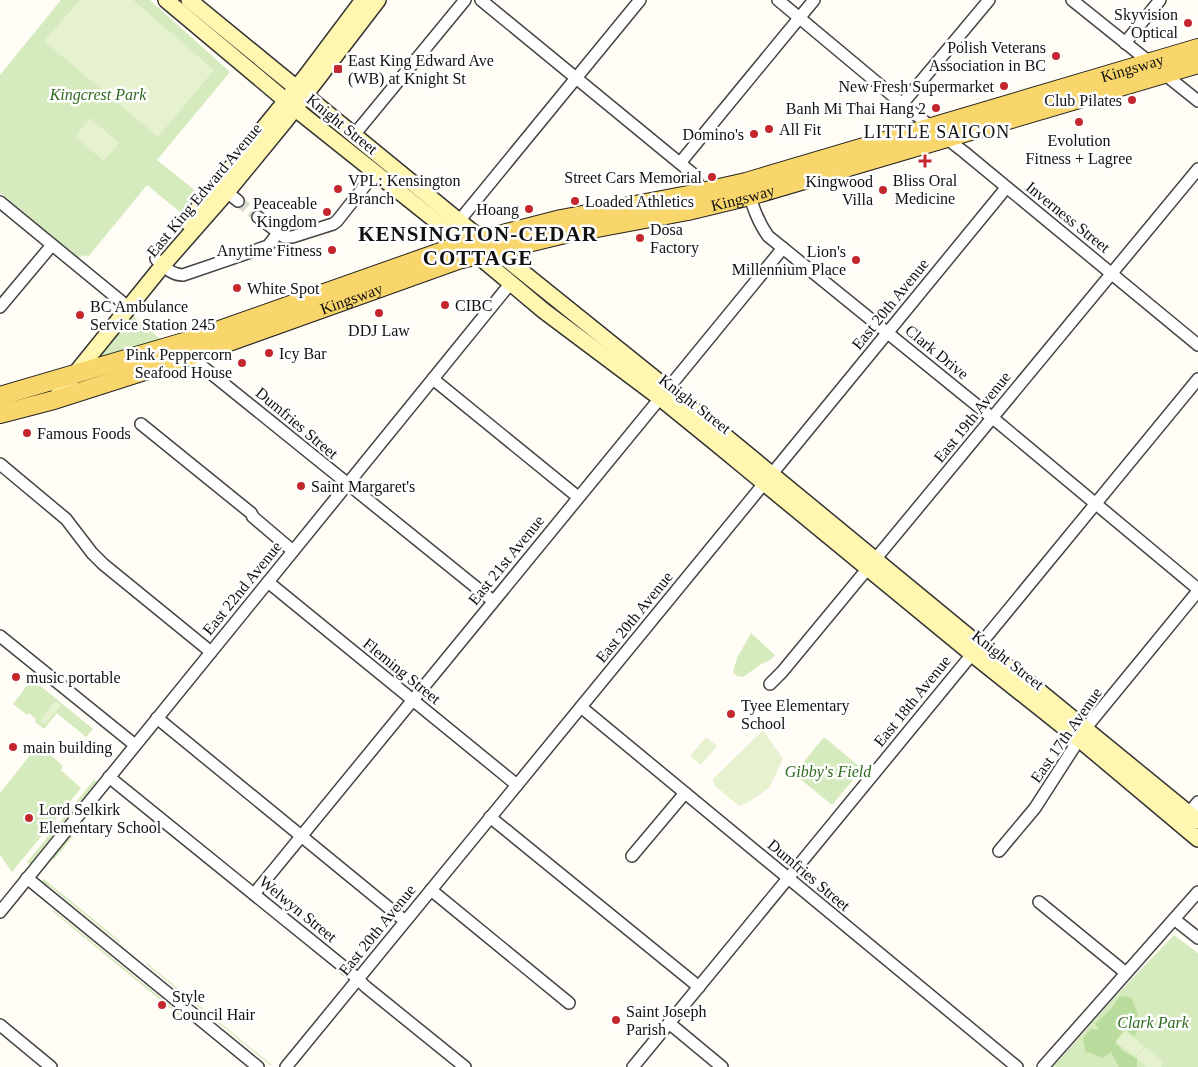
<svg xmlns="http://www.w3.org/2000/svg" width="1198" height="1067" font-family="'Times New Roman',serif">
  <rect width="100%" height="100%" fill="#fffdf5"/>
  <g fill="#d5ebbd">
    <path d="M61,0H150L230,72L157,160L202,196L185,216L147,185L88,257L86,255L77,258L42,230L40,226L0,192V75Z"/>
    <path d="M131,314L159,338V341L102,358L98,355Z"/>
    <path d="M751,633L775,655L769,661L763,663L743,677L737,676L733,672L737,658Z"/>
    <path d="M32,679L93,729L86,737L57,713L44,729L35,722L36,719L29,713L27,715L13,704Z"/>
    <path d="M824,737L862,769L832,805L794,774Z"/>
    <path d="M40,746L63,766L61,770L81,788L12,872L0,855V793L35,749Z"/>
    <path d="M94,780L97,782L35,858V861L31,865L27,862Z"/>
    <path d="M69,836H73L54,860L52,858Z"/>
    <path d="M44,879L121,942L120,943L48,885H45L41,882Z"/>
    <path d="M53,910L188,1020L187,1022L52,911Z"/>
    <path d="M1174,935L1198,953V1067H1053L1114,998Z"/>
    <path d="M147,963L272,1065H270L146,964Z"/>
  </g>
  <path fill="#b9dc9c" d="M1120,996L1131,997L1137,1011L1139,1029L1134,1036L1125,1029L1115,1042L1123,1051L1137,1059V1067H1119L1111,1052L1102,1058L1085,1051L1083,1038L1091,1029L1100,1030L1095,1024L1110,1010Z"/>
  <g fill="#e6f2cf">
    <path d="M80,0H133L214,70L158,137L44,41Z"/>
    <path d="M90,118L119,143L104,161L75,137Z"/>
    <path d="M55,701L61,705L45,724L40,721Z"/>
    <path d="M763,730L783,759L769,788L749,802L739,806L714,785L713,779Z"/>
    <path d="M706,737L717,746L701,765L690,756Z"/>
    <path d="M1125,1031L1144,1046L1136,1057L1116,1042Z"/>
    <path d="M1145,1047L1164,1062L1161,1067H1147L1136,1058Z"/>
  </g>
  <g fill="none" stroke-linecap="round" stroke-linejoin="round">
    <path stroke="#dbdad3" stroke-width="11" stroke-dasharray="11 5.5" stroke-linecap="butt" d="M238,201L258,217"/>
    <defs>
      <g id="street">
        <path d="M481,0L693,174L697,182L701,199"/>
        <path d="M778,0L911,111L964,152L1198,345"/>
        <path d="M1072,0L1198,101"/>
        <path d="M1125,43L1160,0"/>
        <path d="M903,103L989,0"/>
        <path d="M354,135L465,0"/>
        <path d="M680,163L814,0"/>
        <path d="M748,191C753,207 758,222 768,236L1000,424L1198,589"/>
        <path d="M227,192L238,201"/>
        <path d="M0,202L128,307"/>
        <path d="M258,217L284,237H292L333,224L337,221L375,173"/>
        <path d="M459,221L640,0"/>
        <path d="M156,259C164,266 171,275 183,275L268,246L278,233"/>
        <path d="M0,307L52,245"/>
        <path d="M187,354L493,601"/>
        <path d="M433,379L578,497"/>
        <path d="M141,424L251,513L253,517L293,551"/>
        <path d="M0,464L66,519L92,553L103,564L211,652"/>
        <path d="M268,582L517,785"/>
        <path d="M0,636L135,745"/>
        <path d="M770,684L782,672L1198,169"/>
        <path d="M581,707L1017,1067"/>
        <path d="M157,718L405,921"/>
        <path d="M109,777L350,972L366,987L465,1067"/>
        <path d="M490,817L699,987"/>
        <path d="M1185,818L1198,802"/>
        <path d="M999,851L1035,808L1089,724L1198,591"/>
        <path d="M632,856L685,793"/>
        <path d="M27,878L258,1067"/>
        <path d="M431,890L569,1003"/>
        <path d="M254,894L783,248"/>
        <path d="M1039,902L1126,973"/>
        <path d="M0,912L510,284"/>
        <path d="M1174,919L1198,938"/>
        <path d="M669,1023L722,1067"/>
        <path d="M0,1025L51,1067"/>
        <path d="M286,1067L1006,188"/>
        <path d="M633,1067L1198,379"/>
        <path d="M1043,1067L1198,892"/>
      </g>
      <g id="secondary">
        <path d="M166,0L303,115L446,229L544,311L660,398L713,441L972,654L1080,740L1198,839"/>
        <path d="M189,0L459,221L668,389L979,645L1033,686L1198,821"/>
        <path d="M187,222L306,76L363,0"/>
        <path d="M54,400L163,265L227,192L286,120L378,0"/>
      </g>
      <g id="primary">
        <path id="s1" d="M0,396L194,339L463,244L561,219L688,195L746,182L1198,48"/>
        <path id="s2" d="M0,414L54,400L173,362L458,260L565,234L688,211L750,196L1198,64"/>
      </g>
    </defs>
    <use href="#street" stroke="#444" stroke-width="14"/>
    <use href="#secondary" stroke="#333" stroke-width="18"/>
    <use href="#primary" stroke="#222" stroke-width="20"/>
    <use href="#street" stroke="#fff" stroke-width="11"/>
    <use href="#secondary" stroke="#fff6b0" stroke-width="15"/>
    <use href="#primary" stroke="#f9d66b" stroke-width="18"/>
  </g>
  <g fill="#c4262e" stroke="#fff" stroke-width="2">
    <circle cx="1188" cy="23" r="5"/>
    <circle cx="1056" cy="56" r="5"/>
    <rect x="333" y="64" width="10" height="10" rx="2.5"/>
    <circle cx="1004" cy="86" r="5"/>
    <circle cx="1132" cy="100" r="5"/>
    <circle cx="936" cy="108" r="5"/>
    <circle cx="1079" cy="122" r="5"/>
    <circle cx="769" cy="129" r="5"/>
    <circle cx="754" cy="134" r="5"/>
    <path d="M922.5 153.5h5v5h5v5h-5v5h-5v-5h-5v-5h5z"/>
    <circle cx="712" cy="177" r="5"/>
    <circle cx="338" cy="189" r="5"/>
    <circle cx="883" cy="190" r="5"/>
    <circle cx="575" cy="201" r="5"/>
    <circle cx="529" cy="209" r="5"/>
    <circle cx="327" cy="212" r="5"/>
    <circle cx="640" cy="238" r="5"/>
    <circle cx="332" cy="250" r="5"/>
    <circle cx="856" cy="260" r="5"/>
    <circle cx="237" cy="288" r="5"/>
    <circle cx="445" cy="305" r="5"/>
    <circle cx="379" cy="313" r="5"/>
    <circle cx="80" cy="315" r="5"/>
    <circle cx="269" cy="353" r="5"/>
    <circle cx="242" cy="363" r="5"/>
    <circle cx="27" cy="433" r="5"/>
    <circle cx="301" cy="486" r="5"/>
    <circle cx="16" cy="677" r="5"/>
    <circle cx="731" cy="714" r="5"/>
    <circle cx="13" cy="747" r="5"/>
    <circle cx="29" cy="818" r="5"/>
    <circle cx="162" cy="1005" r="5"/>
    <circle cx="616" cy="1020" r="5"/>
  </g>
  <g text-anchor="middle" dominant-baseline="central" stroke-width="5" stroke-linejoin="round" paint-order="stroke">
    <g font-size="16" fill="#111" stroke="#fff" text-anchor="start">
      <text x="1178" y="14" text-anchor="end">Skyvision<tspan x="1178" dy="18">Optical</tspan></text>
      <text x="1046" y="47" text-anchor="end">Polish Veterans<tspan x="1046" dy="18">Association in BC</tspan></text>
      <text x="348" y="60">East King Edward Ave<tspan x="348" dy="18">(WB) at Knight St</tspan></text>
      <text x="994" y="86" text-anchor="end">New Fresh Supermarket</text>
      <text x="1122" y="100" text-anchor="end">Club Pilates</text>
      <text x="926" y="108" text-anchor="end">Banh Mi Thai Hang 2</text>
      <text x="779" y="129">All Fit</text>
      <text x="744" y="134" text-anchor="end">Domino's</text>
      <text x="1079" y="140" text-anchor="middle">Evolution<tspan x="1079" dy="18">Fitness + Lagree</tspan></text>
      <text x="702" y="177" text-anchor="end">Street Cars Memorial</text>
      <text x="348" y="180">VPL: Kensington<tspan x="348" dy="18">Branch</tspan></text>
      <text x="925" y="180" text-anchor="middle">Bliss Oral<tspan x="925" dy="18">Medicine</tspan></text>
      <text x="873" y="181" text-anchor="end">Kingwood<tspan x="873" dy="18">Villa</tspan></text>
      <text x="585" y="201">Loaded Athletics</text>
      <text x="317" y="203" text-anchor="end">Peaceable<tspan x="317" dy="18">Kingdom</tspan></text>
      <text x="519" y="209" text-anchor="end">Hoang</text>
      <text x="650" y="229">Dosa<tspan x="650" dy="18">Factory</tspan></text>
      <text x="322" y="250" text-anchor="end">Anytime Fitness</text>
      <text x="846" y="251" text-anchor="end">Lion's<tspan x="846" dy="18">Millennium Place</tspan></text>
      <text x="247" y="288">White Spot</text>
      <text x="455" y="305">CIBC</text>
      <text x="90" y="306">BC Ambulance<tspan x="90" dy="18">Service Station 245</tspan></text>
      <text x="379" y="330" text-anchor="middle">DDJ Law</text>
      <text x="279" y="353">Icy Bar</text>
      <text x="232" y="354" text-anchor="end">Pink Peppercorn<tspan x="232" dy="18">Seafood House</tspan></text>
      <text x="37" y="433">Famous Foods</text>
      <text x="311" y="486">Saint Margaret's</text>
      <text x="26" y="677">music portable</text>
      <text x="741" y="705">Tyee Elementary<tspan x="741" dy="18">School</tspan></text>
      <text x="23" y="747">main building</text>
      <text x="39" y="809">Lord Selkirk<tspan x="39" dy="18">Elementary School</tspan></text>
      <text x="172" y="996">Style<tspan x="172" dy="18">Council Hair</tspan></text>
      <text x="626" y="1011">Saint Joseph<tspan x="626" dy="18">Parish</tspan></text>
    </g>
    <g font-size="16" fill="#111" stroke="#fff">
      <text stroke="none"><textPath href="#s1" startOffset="1180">Kingsway</textPath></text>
      <text transform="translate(342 124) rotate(39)">Knight Street</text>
      <text transform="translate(204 190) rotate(-50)">East King Edward Avenue</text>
      <text stroke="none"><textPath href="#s2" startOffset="775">Kingsway</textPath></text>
      <text transform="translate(1068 217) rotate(39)">Inverness Street</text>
      <text stroke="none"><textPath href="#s2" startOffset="370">Kingsway</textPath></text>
      <text transform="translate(890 304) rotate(-51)">East 20th Avenue</text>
      <text transform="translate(937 352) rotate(39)">Clark Drive</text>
      <text transform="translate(695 404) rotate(38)">Knight Street</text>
      <text transform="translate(972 417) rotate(-51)">East 19th Avenue</text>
      <text transform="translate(297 423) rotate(40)">Dumfries Street</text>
      <text transform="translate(506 560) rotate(-51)">East 21st Avenue</text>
      <text transform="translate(242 588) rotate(-51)">East 22nd Avenue</text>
      <text transform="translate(634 617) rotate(-51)">East 20th Avenue</text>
      <text transform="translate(1008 660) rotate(38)">Knight Street</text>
      <text transform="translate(402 671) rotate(39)">Fleming Street</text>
      <text transform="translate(912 701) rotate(-51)">East 18th Avenue</text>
      <text transform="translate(1066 735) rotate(-55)">East 17th Avenue</text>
      <text transform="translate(809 875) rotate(40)">Dumfries Street</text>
      <text transform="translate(298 909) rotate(39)">Welwyn Street</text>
      <text transform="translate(377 930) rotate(-51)">East 20th Avenue</text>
    </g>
    <g font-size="16" font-style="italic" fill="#2f6b1f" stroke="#fff">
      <text x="98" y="94">Kingcrest Park</text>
      <text x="828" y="771">Gibby's Field</text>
      <text x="1153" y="1022">Clark Park</text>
    </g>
    <g font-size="18" letter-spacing="1" fill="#111" stroke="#fff">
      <text x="937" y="132">LITTLE SAIGON</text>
    </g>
    <g font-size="21" font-weight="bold" letter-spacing="1" fill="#111" stroke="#fff">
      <text x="478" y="234">KENSINGTON-CEDAR<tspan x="478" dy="24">COTTAGE</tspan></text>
    </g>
  </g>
</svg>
